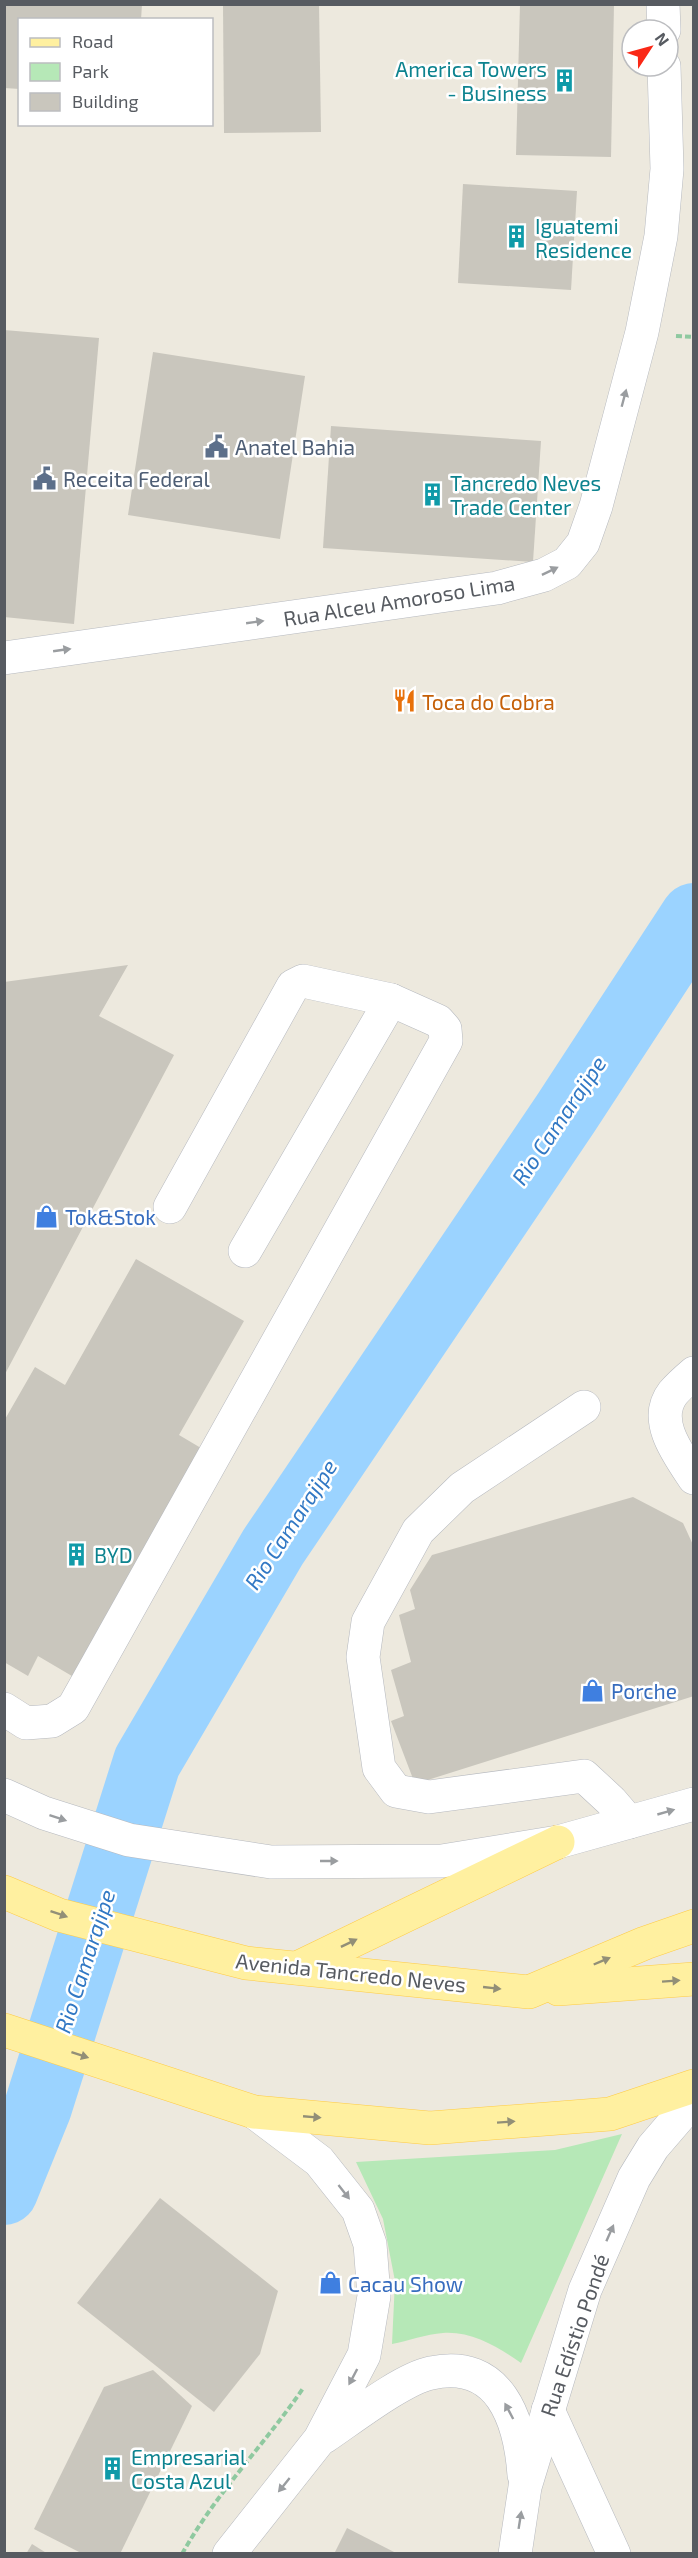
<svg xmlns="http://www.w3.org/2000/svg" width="698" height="2558" font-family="'Exo 2',sans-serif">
  <rect width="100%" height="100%" fill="#ede9de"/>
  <path fill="#b6e8b7" d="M622,2134L521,2363C498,2347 472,2331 443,2333C426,2334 408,2341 392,2344L395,2281L383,2219L356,2162L555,2150Z"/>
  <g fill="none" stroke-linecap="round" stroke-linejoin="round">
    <path stroke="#9bd3ff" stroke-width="68" d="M4,2191L38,2107L147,1762L273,1547L566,1113L694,917"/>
  </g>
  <g fill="#c9c6bd">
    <path d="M4,4H142L141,20H20V89L4,88Z"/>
    <path d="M223,4H319L321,132L224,133Z"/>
    <path d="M520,4H614L611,157L516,155Z"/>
    <path d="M463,184L577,191L571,290L458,283Z"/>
    <path d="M4,330L99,338L74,624L4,617Z"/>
    <path d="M153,352L305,376L280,539L128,515Z"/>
    <path d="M331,426L541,441L533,562L323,548Z"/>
    <path d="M128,965L99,1016L174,1055L4,1376V982Z"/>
    <path d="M136,1259L244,1321L179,1435L206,1451L77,1679L38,1656L28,1676L4,1662V1421L35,1367L65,1385Z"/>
    <path d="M633,1497L683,1523L694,1547V1696L415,1784L391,1721L404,1716L391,1670L411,1662L399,1615L415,1609L410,1590L432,1555Z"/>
    <path d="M160,2198L278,2291L260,2354L214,2412L77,2303Z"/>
    <path d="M153,2370L192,2406L120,2554H83L34,2529L104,2387Z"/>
    <path d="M347,2528L398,2554H334Z"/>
    <path d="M32,2544L48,2554H26Z"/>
  </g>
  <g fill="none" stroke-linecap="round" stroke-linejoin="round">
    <defs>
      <g id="minor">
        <path d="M663,4L664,30"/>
        <path d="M4,658L497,588L544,575L567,563L583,543L596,506L642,332L661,236L667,169L664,66"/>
        <path d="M245,1251L391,1000"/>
        <path d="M694,1373C687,1379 679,1386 673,1393C652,1420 678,1454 694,1478"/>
        <path d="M584,1407L462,1488L418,1531L368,1622L363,1657L379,1768L396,1791L429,1797L584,1776L611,1801L629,1822"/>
        <path d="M4,1709L26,1723L52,1721L73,1708L446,1041L445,1029L438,1021L391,1000L303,981L293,986L170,1207"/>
        <path d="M4,1795L44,1813L129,1840L271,1862L442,1861L558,1842L694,1804"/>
        <path d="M548,2410L614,2554"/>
        <path d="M324,2437C351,2419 402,2379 431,2373C500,2358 520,2420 524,2475"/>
        <path d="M229,2554L320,2439L364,2355L374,2296L370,2244L358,2210L319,2161L254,2112"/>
        <path d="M515,2554L525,2487L585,2290L634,2178L653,2147L684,2111L694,2104"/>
      </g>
      <g id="major">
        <path d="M4,1892L59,1915L246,1963L529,1992L645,1943L694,1926"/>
        <path d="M297,1968L558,1842"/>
        <path d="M558,1989L694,1979"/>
        <path d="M4,2030L254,2112L430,2128L610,2114L694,2086"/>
      </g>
    </defs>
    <use href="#minor" stroke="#b6b9bf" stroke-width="34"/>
    <use href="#major" stroke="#ffcb44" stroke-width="34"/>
    <g stroke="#8fc9a0" stroke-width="4" stroke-dasharray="6 3" stroke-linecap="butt">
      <path d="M676,336L694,337"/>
      <path d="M182,2554C216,2493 265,2444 304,2387"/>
    </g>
    <use href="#minor" stroke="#fff" stroke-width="33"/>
    <use href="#major" stroke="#fff0a0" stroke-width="33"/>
  </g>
  <defs><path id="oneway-solid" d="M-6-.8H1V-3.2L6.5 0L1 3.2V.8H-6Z" transform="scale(1.5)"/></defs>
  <g fill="#9a9da0">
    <use href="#oneway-solid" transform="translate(624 398) rotate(-75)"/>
    <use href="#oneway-solid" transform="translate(550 571) rotate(-26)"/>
    <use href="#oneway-solid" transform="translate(255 622) rotate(-8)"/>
    <use href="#oneway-solid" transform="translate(62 650) rotate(-8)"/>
    <use href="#oneway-solid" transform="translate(666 1812) rotate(-16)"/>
    <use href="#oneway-solid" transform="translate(58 1818) rotate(18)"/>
    <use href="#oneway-solid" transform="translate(329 1861)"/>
    <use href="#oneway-solid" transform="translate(344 2192) rotate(52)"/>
    <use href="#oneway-solid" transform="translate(610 2233) rotate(-66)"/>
    <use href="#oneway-solid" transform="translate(353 2377) rotate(118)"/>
    <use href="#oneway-solid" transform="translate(509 2411) rotate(-118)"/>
    <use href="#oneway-solid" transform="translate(284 2485) rotate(129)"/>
    <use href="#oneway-solid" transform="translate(520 2520) rotate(-81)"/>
  </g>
  <g fill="#928f77">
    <use href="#oneway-solid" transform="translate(59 1914) rotate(19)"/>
    <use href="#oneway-solid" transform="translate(349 1943) rotate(-26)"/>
    <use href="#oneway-solid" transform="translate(602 1961) rotate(-23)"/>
    <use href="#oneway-solid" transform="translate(671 1981) rotate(-4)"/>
    <use href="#oneway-solid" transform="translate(492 1988) rotate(6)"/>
    <use href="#oneway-solid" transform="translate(80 2055) rotate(18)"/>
    <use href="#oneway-solid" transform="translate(312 2117) rotate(5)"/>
    <use href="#oneway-solid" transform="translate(506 2122) rotate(-4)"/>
  </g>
  <defs>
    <symbol id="building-bare" viewBox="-9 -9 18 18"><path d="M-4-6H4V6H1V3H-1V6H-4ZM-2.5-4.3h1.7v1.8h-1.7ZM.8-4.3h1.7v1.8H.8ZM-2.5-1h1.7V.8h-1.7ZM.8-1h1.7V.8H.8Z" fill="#0f9aa8" stroke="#fff" stroke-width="2.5" paint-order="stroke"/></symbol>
    <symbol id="civic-bare" viewBox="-9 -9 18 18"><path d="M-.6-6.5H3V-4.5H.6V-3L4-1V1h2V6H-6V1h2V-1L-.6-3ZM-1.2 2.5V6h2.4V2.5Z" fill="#5c6f8a" stroke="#fff" stroke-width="2.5" paint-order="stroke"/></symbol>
    <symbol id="restaurant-bare" viewBox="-9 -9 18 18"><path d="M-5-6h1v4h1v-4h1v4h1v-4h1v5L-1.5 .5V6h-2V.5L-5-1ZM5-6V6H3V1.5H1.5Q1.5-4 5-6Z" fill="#e8710a" stroke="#fff" stroke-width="2.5" paint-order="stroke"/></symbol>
    <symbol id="shop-bare" viewBox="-9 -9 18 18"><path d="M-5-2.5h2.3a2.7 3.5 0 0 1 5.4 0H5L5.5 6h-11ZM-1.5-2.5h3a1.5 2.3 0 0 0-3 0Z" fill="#3f7fe0" stroke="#fff" stroke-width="2.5" paint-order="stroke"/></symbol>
  </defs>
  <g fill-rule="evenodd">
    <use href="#building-bare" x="548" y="64" width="33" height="33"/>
    <use href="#building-bare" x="500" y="220" width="33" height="33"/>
    <use href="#civic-bare" x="200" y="430" width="33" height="33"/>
    <use href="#civic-bare" x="28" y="462" width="33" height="33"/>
    <use href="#building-bare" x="416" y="478" width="33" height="33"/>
    <use href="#restaurant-bare" x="388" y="684" width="33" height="33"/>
    <use href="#shop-bare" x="30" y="1200" width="33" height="33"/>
    <use href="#building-bare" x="60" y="1538" width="33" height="33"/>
    <use href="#shop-bare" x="576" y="1674" width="33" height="33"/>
    <use href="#shop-bare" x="314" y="2266" width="33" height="33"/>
    <use href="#building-bare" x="96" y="2452" width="33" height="33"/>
  </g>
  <g text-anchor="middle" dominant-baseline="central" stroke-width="5" stroke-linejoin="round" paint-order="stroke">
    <g font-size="21" fill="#0d838f" stroke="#fff" text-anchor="start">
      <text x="547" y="68" text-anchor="end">America Towers<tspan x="547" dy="24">- Business</tspan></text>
      <text x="535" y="225">Iguatemi<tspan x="535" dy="24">Residence</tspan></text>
      <text x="450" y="482">Tancredo Neves<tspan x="450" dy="24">Trade Center</tspan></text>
      <text x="94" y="1554">BYD</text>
      <text x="131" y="2456">Empresarial<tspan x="131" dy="24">Costa Azul</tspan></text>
    </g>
    <g font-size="21" fill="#4e5e75" stroke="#fff" text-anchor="start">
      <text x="235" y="446">Anatel Bahia</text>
      <text x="63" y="478">Receita Federal</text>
    </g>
    <g font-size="21" fill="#575b61" stroke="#fff">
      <text transform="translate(399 600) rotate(-9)">Rua Alceu Amoroso Lima</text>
      <text transform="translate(351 1972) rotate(6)">Avenida Tancredo Neves</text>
      <text transform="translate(574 2335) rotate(-71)">Rua Edístio Pondé</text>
    </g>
    <g font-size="21" fill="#c56008" stroke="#fff" text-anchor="start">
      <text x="422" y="701">Toca do Cobra</text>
    </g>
    <g font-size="21" fill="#366cbe" stroke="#fff" text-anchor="start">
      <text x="65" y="1216">Tok&amp;Stok</text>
      <text x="611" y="1690">Porche</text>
      <text x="348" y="2283">Cacau Show</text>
    </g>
    <g font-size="22" font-style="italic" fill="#3178c4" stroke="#fff">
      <text transform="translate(558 1120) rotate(-56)">Rio Camarajipe</text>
      <text transform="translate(290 1524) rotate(-57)">Rio Camarajipe</text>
      <text transform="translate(84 1961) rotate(-72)">Rio Camarajipe</text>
    </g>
  </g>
  <rect width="698" height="2558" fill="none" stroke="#575b61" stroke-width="12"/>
  <rect x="18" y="18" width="195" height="108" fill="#ffffff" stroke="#bcbdc0" stroke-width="1.5"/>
  <rect x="30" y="38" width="30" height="9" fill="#fff0a0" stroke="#bcbdc0" stroke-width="1.5"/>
  <text x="72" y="48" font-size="18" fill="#575b61">Road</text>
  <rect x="30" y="63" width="30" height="18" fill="#b6e8b7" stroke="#bcbdc0" stroke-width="1.5"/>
  <text x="72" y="78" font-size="18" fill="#575b61">Park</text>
  <rect x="30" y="93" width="30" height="18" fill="#c9c6bd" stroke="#bcbdc0" stroke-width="1.5"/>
  <text x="72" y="108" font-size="18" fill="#575b61">Building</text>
  <g transform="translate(650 48) rotate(54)"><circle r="28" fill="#ffffff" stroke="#bcbdc0" stroke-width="1.5"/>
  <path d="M0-4.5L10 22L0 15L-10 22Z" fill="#fa2816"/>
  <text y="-9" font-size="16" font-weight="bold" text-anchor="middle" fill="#575b61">N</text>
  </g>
</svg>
